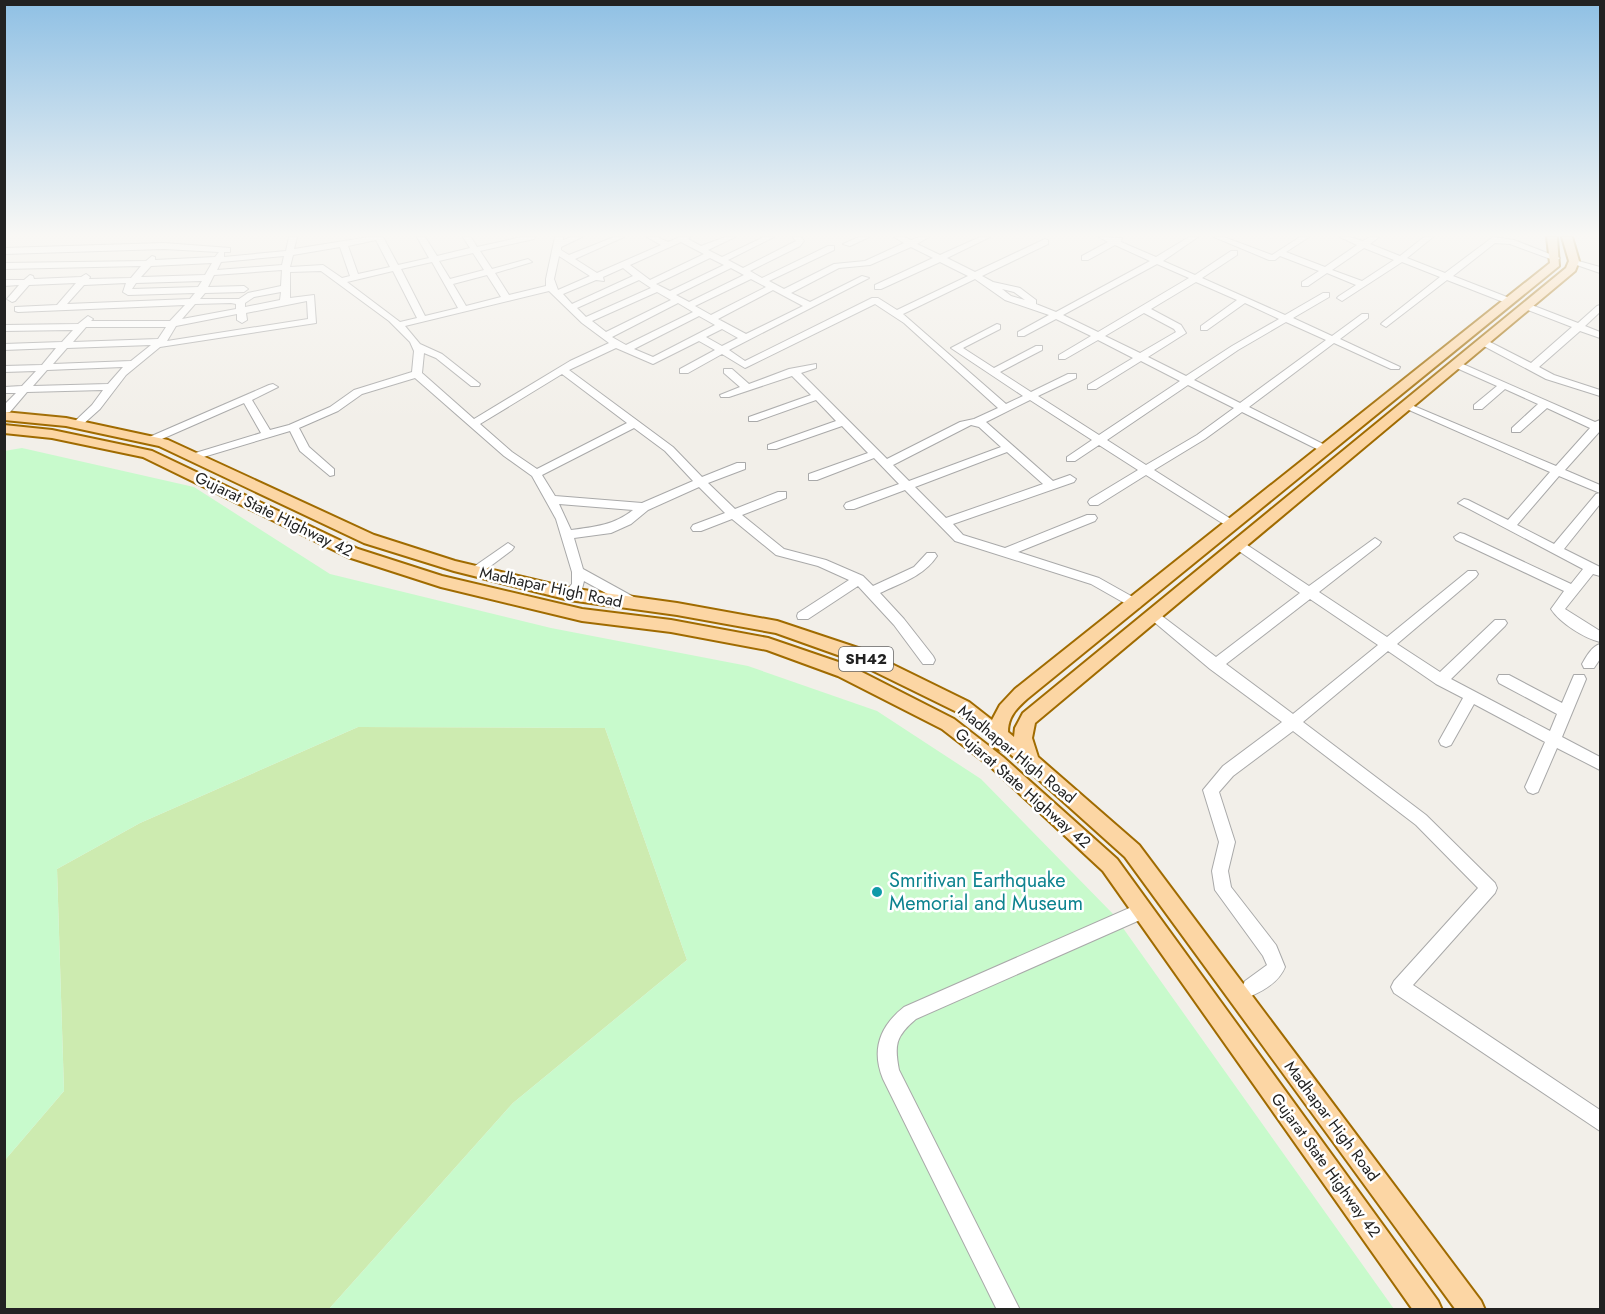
<svg xmlns="http://www.w3.org/2000/svg" width="1605" height="1314" font-family="Jost,sans-serif">
  <rect width="100%" height="100%" fill="#f2efe9"/>
  <path fill="#cdebb0" d="M358,727L605,728L687,960L513,1103L329,1309L5,1310V1160L64,1091L57,869L140,823Z"/>
  <path fill="#c8facc" d="M22,448L194,487L330,574L551,628L748,666L877,711L981,779L1113,914L1394,1309H329L513,1103L687,960L605,728L358,727L140,823L57,869L64,1091L5,1160L4,451Z"/>
  <g fill="none" stroke-linecap="round" stroke-linejoin="round">
    <defs>
      <g id="minor">
        <path d="M289,237H297L294,249L369,237H383L398,265L429,258L417,237H425L437,256L470,248L463,237H471L477,247L522,237H535L534,239L480,251L492,269L528,259L532,262L495,273L509,295L546,286V279L555,237H563V240L572,237H582L561,247V250L569,255L614,237H624L575,259L597,273L661,245L647,237H657L668,242L680,237H690L688,239L701,246L725,237H735L708,250L722,257L764,237H774L728,260L743,268L794,242L796,241L793,237H801L804,241L800,246L750,271L762,278L828,246H834V250L769,281L784,289L834,264L865,261L904,243L894,237H904L911,240L919,237H929L917,244L940,255L980,237H990L947,258L975,272L1045,239L1048,240V244L982,276L993,282L1020,288L1036,300V304L1056,312L1150,261L1115,245L1088,260H1082V256L1108,242L1099,237L1122,238L1121,242L1156,257L1189,237H1198L1163,261L1195,275L1231,251H1237V255L1202,278L1285,315L1323,293H1329V297L1293,318L1332,336L1362,314H1368V318L1340,339L1400,367L1399,369H1391L1334,343L1249,407L1329,447V451H1321L1242,412L1205,439L1154,470L1234,521L1236,524L1234,527L1230,528L1146,475L1098,505H1090L1088,502L1090,499L1138,470L1099,445L1075,461H1067V457L1092,440L1030,400L986,422L1053,481L1070,475L1076,479L1074,482L953,524L963,535L1005,548L1087,515H1095L1097,518L1095,521L1018,552L1099,578L1140,601L1141,604L1140,607L1135,609L1091,584L955,541L905,490L854,509H846L844,506L846,503L899,484L874,458L817,480H809V474L868,453L842,426L776,449H768V445L836,421L816,400L757,421H749V417L811,395L792,376L729,397H721L720,395L740,387L724,373V369H732L749,384L789,369L816,364V368L801,373L887,459L960,422L974,419L998,408L904,323L875,304L745,368L722,354L688,373H680V369L715,350L699,341L653,364L616,348L569,370L673,447L702,477L737,463H745V469L708,483L735,509L778,492H786V498L742,515L784,549L826,560L863,576L873,586L914,567L927,553H935L937,556C924,576 901,583 880,593L904,619L933,656L935,660L933,664H923L894,625L858,586L808,619H798L797,616L798,613L849,580L818,566L776,555L732,519L701,531H693L691,528L693,525L725,513L699,487L648,510L631,524L611,533L574,538L583,569L641,601L642,604L641,607H631L584,581L582,589L573,597H565L563,594L572,584V572L556,519L532,476L504,456L415,378L362,394L338,411L299,428L309,447L334,469V475L330,476L300,451L290,431L200,458H192V454L261,433L244,403L155,442H147V438L269,385L273,384L278,387L252,400L270,430L289,425L330,407L354,390L412,372L414,351L410,342L389,321L321,271L290,272V298L314,295L316,323L160,347L126,375L100,409L81,426H73L72,424L92,405L103,390L27,392L10,412L4,413V405L16,393H4V387L22,386L36,371L4,372V366L42,365L56,348L4,350V344L62,342L73,330L4,331V325L78,324L88,316L93,319L91,321H170L185,305L18,312L15,311V307L57,305L76,283L29,285L15,301L12,302L7,299L19,285L4,286V280H24L30,275L33,276L34,279L81,277L86,274L90,277L89,279L131,278L141,266L4,269V263L146,261L152,256L155,257V260L215,257L219,252L164,249L4,254V248L164,243L230,248V252H224V257L286,251ZM376,240L390,267L358,274L348,246ZM681,242L704,254L650,280L630,265ZM340,247L350,276L342,278L323,265L290,267L293,255ZM911,247L933,258L875,285V289H881L940,262L968,276L897,310L878,298H872L745,361L729,350L869,278L862,276L810,302L791,293L839,268L870,265ZM473,253L484,270L450,279L439,261ZM284,256L282,265L217,270L221,262ZM559,256L590,276L558,290L554,279ZM710,258L724,265L670,291L656,284ZM432,262L458,308L425,316L401,269ZM212,263L205,275L141,277L151,266ZM1157,264L1189,278L1098,332L1063,315ZM623,268L633,276L572,304L563,294L596,280L604,281L603,277ZM731,268L744,275L689,302L676,295ZM282,270L281,286L248,293L239,299H200L205,293L244,292L248,289L244,286L208,287L214,275ZM393,271L417,318L400,322L347,282ZM487,275L501,297L466,306L453,284ZM751,279L766,287L711,315L695,306ZM975,279L1005,300L1049,315L1018,332V336H1024L1056,319L1091,336L1059,355V359H1065L1098,340L1133,358L1088,385V389H1096L1141,361L1180,381L1099,435L1038,396L1076,378V374H1068L1031,392L1000,372L1042,350V346H1036L994,368L963,348L1000,329V325L997,324L951,348L1023,396L1006,404L903,314ZM639,280L651,288L586,317L577,308ZM202,281L198,287L132,289L136,283ZM1196,282L1237,300L1201,326V330H1207L1245,303L1279,319L1232,346L1186,376L1148,357L1186,333L1181,325L1151,309ZM126,283L123,292L128,295L195,293L190,299L67,304L84,285ZM1002,289L1014,292L1025,300L1011,296ZM773,290L803,306L746,334L718,319ZM549,291L582,323L609,343L570,361L474,419L422,373L424,353L436,358L471,386H479L480,384L442,354L420,344L405,326ZM281,292L280,300L245,307V303L254,297ZM657,292L671,300L606,332L592,321ZM307,301L308,319L167,341L176,326L237,314V320L242,323L247,320L246,313ZM231,303L236,304V309L182,319L195,304ZM678,303L693,312L626,345L612,337ZM1144,313L1174,329L1176,332L1140,353L1105,336ZM699,316L715,325L653,357L634,349ZM1286,322L1326,340L1240,403L1194,380L1238,350ZM86,327H166L158,339L73,342ZM722,329L738,338L722,346L706,337ZM151,345L131,361L53,364L67,348ZM123,367L108,384L33,386L47,370ZM562,374L627,423L537,469L512,452L480,424ZM1188,385L1234,408L1197,435L1146,465L1107,440ZM971,425L979,427L1001,447L909,481L893,465ZM634,428L665,451L693,481L642,503L555,496L542,475ZM1007,452L1043,484L946,518L915,487ZM559,504L633,510C614,525 595,527 571,530Z"/>
        <path d="M859,237H869L850,246L843,244Z"/>
        <path d="M1214,237H1224L1272,255L1300,237H1309L1286,252L1325,267L1357,245L1340,237H1350L1363,241L1370,237H1379L1370,244L1400,256L1424,237H1433L1407,258L1445,273L1493,237L1514,240L1560,258L1556,261L1510,244L1495,243L1453,276L1512,299V303H1506L1447,280L1386,327L1381,324L1383,322L1440,277L1402,262L1342,301L1337,298L1339,296L1356,285L1327,273L1308,286H1302V282L1319,271L1280,256L1275,260H1269ZM1364,248L1394,260L1362,281L1332,270Z"/>
        <path d="M1571,259L1600,267V273L1571,263Z"/>
        <path d="M1523,304H1529L1578,323L1597,306L1600,305V312L1585,326L1600,332V338L1580,331L1539,367L1554,375L1600,390V396L1546,379L1480,344V340H1486L1531,363L1572,327L1523,308Z"/>
        <path d="M1456,361L1595,422L1600,420V431L1565,470L1600,485V493L1559,476L1517,525L1554,544L1596,494L1600,493V504L1564,549L1600,567V576L1593,574L1565,609L1600,631V642C1584,638 1560,623 1551,609L1564,591L1456,540L1454,537L1460,533L1464,534L1571,584L1583,569L1458,503L1464,499L1468,500L1508,520L1550,472L1400,406L1405,403L1409,404L1556,466L1590,428L1547,408L1520,432H1512V428L1538,404L1505,389L1482,409H1474V405L1497,386L1452,366V362Z"/>
        <path d="M1375,538L1381,542L1379,545L1319,592L1387,637L1468,571H1476L1478,574L1476,577L1397,644L1440,672L1495,620H1505L1507,623L1505,626L1451,679L1550,731L1557,714L1499,683L1497,679L1499,675H1509L1562,703L1574,675H1584L1586,679L1562,737L1600,757V770L1557,748L1538,792L1533,794L1528,792L1525,787L1545,742L1474,704L1451,745L1446,747L1441,745L1439,741L1463,698L1436,684L1388,651L1303,722L1426,815L1495,883L1497,888L1495,893L1413,985L1600,1110V1131L1394,993L1391,987L1394,981L1478,888L1416,825L1293,731L1233,776L1219,792L1235,842L1228,871L1231,887L1276,945L1285,967C1279,982 1265,990 1251,996L1245,993L1242,987L1245,981L1267,965L1263,956L1215,890L1212,871L1219,842L1203,790L1223,766L1282,722L1210,669L1147,616L1148,613H1158L1216,657L1300,593L1233,547L1231,544L1233,541H1241L1309,586ZM1310,599L1378,645L1293,714L1226,664Z"/>
        <path d="M508,543L514,547L512,550L480,574H472L470,571L472,568Z"/>
        <path d="M1600,644V659L1594,668H1584L1582,664C1586,657 1592,646 1600,644Z"/>
        <path d="M1143,902L1149,904L1151,910L1149,916L916,1019C896,1036 894,1044 899,1070L1020,1310H997L883,1079C871,1050 880,1026 904,1007Z"/>
      </g>
      <g id="major">
        <path d="M1547,237H1557L1559,266L1027,699C1016,709 1008,717 1008,732L1014,737L1015,728L1023,713L1566,268L1569,261L1562,237H1572L1579,261L1575,271L1035,723L1032,738L1038,757L1139,845L1481,1301L1485,1310H1456L1125,857L1008,752L995,748L991,739L957,712L849,659L776,633L677,615L569,600L454,571L364,543L159,446L66,426L4,420V412L66,418L168,440L374,535L455,561L569,588L677,603L777,621L861,649L969,702L992,720L1000,705L1015,689L1550,263Z"/>
        <path d="M4,425L52,430L152,451L358,549L442,576L582,609L671,620L768,638L850,666L954,719L1003,757L1117,859L1438,1301L1442,1310H1413L1103,871L991,767L942,729L838,676L767,650L671,632L582,621L441,587L348,557L143,457L52,438L4,433Z"/>
      </g>
    </defs>
    <use href="#minor" stroke="#a9a9a9" stroke-width="2"/>
    <use href="#major" stroke="#a06b00" stroke-width="4"/>
    <use href="#minor" fill="#fff" fill-rule="evenodd"/>
    <use href="#major" fill="#fcd6a4" fill-rule="evenodd"/>
  </g>
  <linearGradient id="sky" x2="0" y2="1"><stop stop-color="#8fc0e4"/><stop offset="0.56" stop-color="#f9f8f5"/><stop offset="1" stop-color="#f9f8f5" stop-opacity="0"/></linearGradient>
  <rect width="1605" height="420" fill="url(#sky)"/>
  <circle fill="#0f9aa8" stroke="#fff" stroke-width="2" cx="877" cy="892" r="6"/>
  <g text-anchor="middle" dominant-baseline="central" stroke-width="5" stroke-linejoin="round" paint-order="stroke">
    <rect fill="#fff" stroke="#646464" stroke-width="1.5" x="839" y="647" width="54" height="24" rx="4.5"/>
    <g font-size="15" font-weight="bold" fill="#222">
      <text x="866" y="659">SH42</text>
    </g>
    <g font-size="16" fill="#222" stroke="#fff">
      <text transform="translate(274 514) rotate(26)">Gujarat State Highway 42</text>
      <text transform="translate(551 587) rotate(12)">Madhapar High Road</text>
      <text transform="translate(1017 754) rotate(39)">Madhapar High Road</text>
      <text transform="translate(1023 788) rotate(41)">Gujarat State Highway 42</text>
      <text transform="translate(1332 1121) rotate(53)">Madhapar High Road</text>
      <text transform="translate(1326 1165) rotate(54)">Gujarat State Highway 42</text>
    </g>
    <g font-size="20" fill="#0d838f" stroke="#fff" text-anchor="start">
      <text x="889" y="880">Smritivan Earthquake<tspan x="889" dy="23">Memorial and Museum</tspan></text>
    </g>
  </g>
  <rect width="1605" height="1314" fill="none" stroke="#222222" stroke-width="12"/>
</svg>
